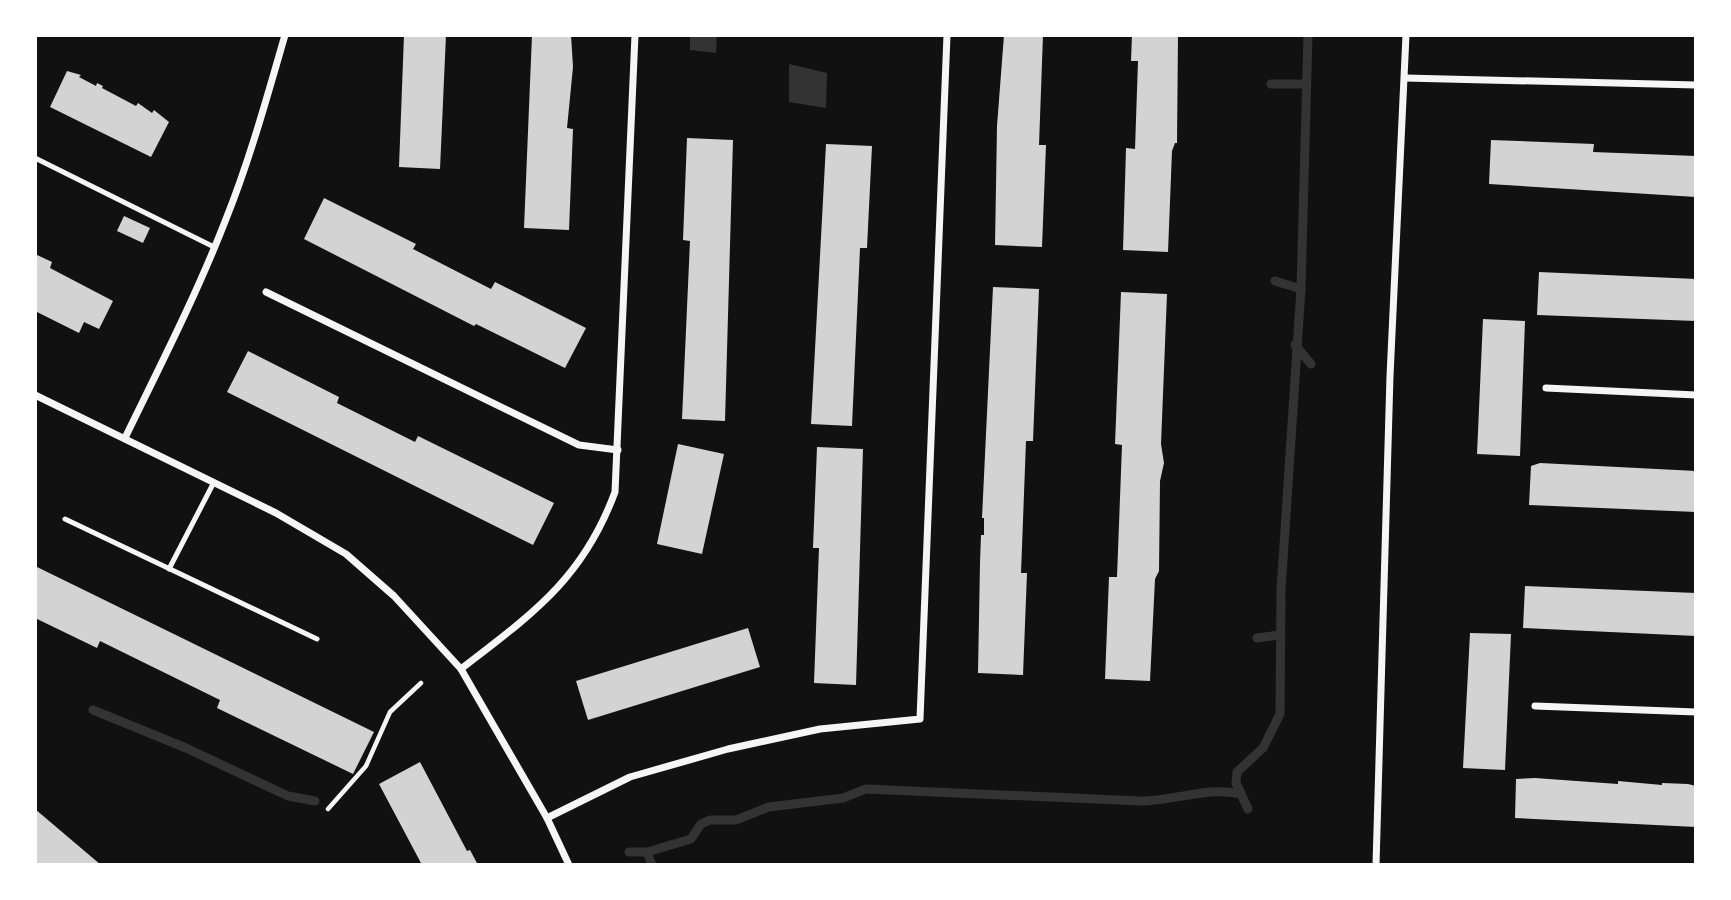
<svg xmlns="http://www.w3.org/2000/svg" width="1731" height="900" font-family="'Exo 2',sans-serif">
  <rect width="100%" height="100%" fill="#111"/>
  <g fill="#333">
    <path d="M690,35H717L716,53L690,50Z"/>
    <path d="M789,64L827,73L826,108L789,102Z"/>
  </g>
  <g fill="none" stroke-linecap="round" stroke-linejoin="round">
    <g stroke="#333" stroke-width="9">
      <path d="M1271,84H1306"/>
      <path d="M1275,281L1301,289"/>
      <path d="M1295,345L1311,364"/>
      <path d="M1257,638L1280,635"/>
      <path d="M93,710L186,748L288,796L315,801"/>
      <path d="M1248,809L1236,783L1237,772L1263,748L1280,714L1281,590L1301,289L1308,35"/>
      <path d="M629,852H647L691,839L701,824L710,820H736L769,807L843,798L866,789L1141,801C1173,801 1211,786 1240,794"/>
      <path d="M647,852L652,865"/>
    </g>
  </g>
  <g fill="#d3d3d3">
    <path d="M404,35H446L440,169L399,167Z"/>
    <path d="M532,35H571L573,67L567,128L573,129L569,230L524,228Z"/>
    <path d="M1004,35H1043L1039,145H1046L1042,247L995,245L997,126Z"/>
    <path d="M1132,35H1178L1177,143H1175L1172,151L1168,252L1123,250L1126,148L1135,149L1138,61H1131Z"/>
    <path d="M67,71L81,75L79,77L96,86L97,83L103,86L102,88L136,106L138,103L152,113L154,110L169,122L151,157L50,107Z"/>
    <path d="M687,138L733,140L725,421L682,419L690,241L683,240Z"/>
    <path d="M1491,140L1594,144L1593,152L1696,156V197L1489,184Z"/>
    <path d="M826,144L872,146L867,248H860L852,426L811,424Z"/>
    <path d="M324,198L416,244L413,249L491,289L495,282L586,328L565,368L476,324L474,326L304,239Z"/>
    <path d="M124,216L150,228L143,243L117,231Z"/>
    <path d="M35,254L52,262L50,268L113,301L99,329L84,322L79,333L35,311Z"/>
    <path d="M1539,272L1696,279V321L1537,315Z"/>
    <path d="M993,287L1039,289L1033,441H1026L1021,573H1027L1023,675L978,673L980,563L981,535H984V518H982Z"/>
    <path d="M1121,292L1167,294L1161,444L1164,463L1160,481L1159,571L1155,579L1150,681L1105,679L1109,577H1117L1122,445L1115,444Z"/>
    <path d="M1483,319L1525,321L1520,456L1477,454Z"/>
    <path d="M248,351L339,397L337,403L415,442L418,436L554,503L533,545L227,392Z"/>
    <path d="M678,444L724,454L702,554L657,544Z"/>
    <path d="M817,447L863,449L856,685L814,683L819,548H813Z"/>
    <path d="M1540,463L1696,471V512L1529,505L1531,466Z"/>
    <path d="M35,566L374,732L353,774L217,708L220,700L100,641L97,648L35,618Z"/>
    <path d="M1525,586L1696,593V636L1523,628Z"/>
    <path d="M748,628L760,667L588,720L576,681Z"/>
    <path d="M1470,633L1511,634L1505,770L1463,768Z"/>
    <path d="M420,762L467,851L470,850L478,865H422L379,784Z"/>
    <path d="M1535,778L1618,784V781L1662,785V783L1688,784L1696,786V827L1515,818L1516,779Z"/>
    <path d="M35,809L101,865H35Z"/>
  </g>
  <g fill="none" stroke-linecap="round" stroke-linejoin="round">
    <path stroke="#f5f5f5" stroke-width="4.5" d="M328,809L366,766L390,712L421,683"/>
    <g stroke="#f5f5f5" stroke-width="5">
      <path d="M35,158L214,247"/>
      <path d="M65,519L317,639"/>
      <path d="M169,569L213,484"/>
    </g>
    <g stroke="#f5f5f5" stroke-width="7">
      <path d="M1405,78L1696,85"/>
      <path d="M266,292L579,445L618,450"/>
      <path d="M1546,388L1696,395"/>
      <path d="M35,395L276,513L346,554L394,596L461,669L547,818L569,865"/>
      <path d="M125,438C160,366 197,294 226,219C250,159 267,97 285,35"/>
      <path d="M461,669C532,614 583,579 615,492L635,35"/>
      <path d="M1535,706L1696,712"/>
      <path d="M547,818L630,777L728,749L820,729L920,719L947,35"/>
      <path d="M1376,865L1390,376L1406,35"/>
    </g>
  </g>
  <rect width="1731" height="900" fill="none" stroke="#ffffff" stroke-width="74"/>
</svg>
